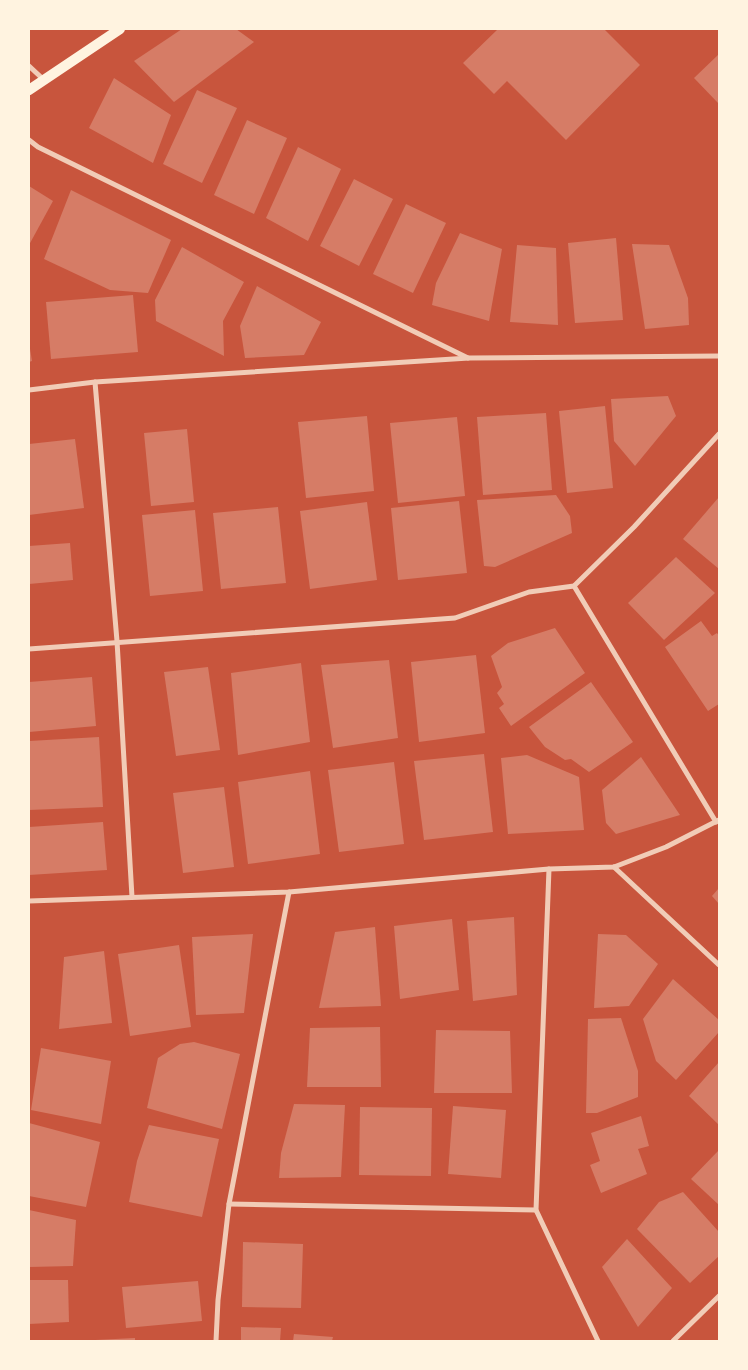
<svg xmlns="http://www.w3.org/2000/svg" width="748" height="1370" font-family="Signika,sans-serif">
  <rect width="100%" height="100%" fill="#c8553d"/>
  <g fill="#d67c66">
    <path d="M182,29H236L254,42L174,102L134,61Z"/>
    <path d="M498,29H604L640,65L566,140L507,81L494,94L463,63Z"/>
    <path d="M719,54V104L694,78Z"/>
    <path d="M114,78L171,115L153,163L89,128Z"/>
    <path d="M197,90L237,108L202,183L163,164Z"/>
    <path d="M247,120L287,138L254,214L214,195Z"/>
    <path d="M298,147L341,169L308,241L266,218Z"/>
    <path d="M354,179L393,199L359,266L320,246Z"/>
    <path d="M29,186L53,201L29,245Z"/>
    <path d="M71,190L171,240L148,293L110,290L44,259Z"/>
    <path d="M406,204L446,223L413,293L373,274Z"/>
    <path d="M460,233L502,249L489,321L432,305L436,283Z"/>
    <path d="M616,238L623,320L575,323L568,243Z"/>
    <path d="M632,244L669,245L688,298L689,325L645,329Z"/>
    <path d="M517,245L556,248L558,325L510,322Z"/>
    <path d="M182,247L244,282L223,321L224,356L156,321L155,300Z"/>
    <path d="M257,286L321,322L304,355L245,358L240,326Z"/>
    <path d="M133,295L138,352L51,359L46,302Z"/>
    <path d="M29,343L32,361L29,362Z"/>
    <path d="M668,396L676,416L635,466L614,441L611,399Z"/>
    <path d="M605,406L613,488L567,493L559,411Z"/>
    <path d="M546,413L552,490L483,495L477,417Z"/>
    <path d="M367,416L374,491L306,498L298,422Z"/>
    <path d="M457,417L465,496L398,503L390,423Z"/>
    <path d="M187,429L194,502L151,506L144,433Z"/>
    <path d="M75,439L84,508L29,515V444Z"/>
    <path d="M556,495L570,516L572,533L495,567L484,566L477,500Z"/>
    <path d="M719,497V569L683,539Z"/>
    <path d="M459,501L467,573L398,580L391,508Z"/>
    <path d="M367,502L377,580L310,589L300,511Z"/>
    <path d="M278,507L286,583L221,589L213,513Z"/>
    <path d="M195,510L203,591L150,596L142,515Z"/>
    <path d="M70,543L73,580L29,584V546Z"/>
    <path d="M676,557L715,593L664,640L628,603Z"/>
    <path d="M701,621L712,636L717,633L719,636V704L708,711L665,647Z"/>
    <path d="M555,628L585,673L511,726L499,708L504,704L497,693L502,687L491,656L508,643Z"/>
    <path d="M476,655L485,733L419,742L411,662Z"/>
    <path d="M389,660L398,738L333,748L321,665Z"/>
    <path d="M301,663L310,742L238,755L231,673Z"/>
    <path d="M208,667L220,750L176,756L164,672Z"/>
    <path d="M92,677L96,726L29,732V682Z"/>
    <path d="M591,682L633,742L589,772L571,759L565,760L545,747L529,727Z"/>
    <path d="M99,737L103,807L29,810V741Z"/>
    <path d="M484,754L493,832L424,840L414,761Z"/>
    <path d="M527,755L579,777L584,830L508,834L501,758Z"/>
    <path d="M641,757L680,815L616,834L606,823L602,790Z"/>
    <path d="M394,762L404,844L339,852L328,770Z"/>
    <path d="M310,771L320,854L248,864L238,782Z"/>
    <path d="M224,787L234,867L183,873L173,793Z"/>
    <path d="M103,822L107,870L29,875V827Z"/>
    <path d="M719,888V904L712,896Z"/>
    <path d="M514,917L517,995L473,1001L467,921Z"/>
    <path d="M452,919L459,990L400,999L394,926Z"/>
    <path d="M375,927L381,1006L319,1008L335,932Z"/>
    <path d="M253,934L244,1013L196,1015L192,937Z"/>
    <path d="M598,934L626,935L658,964L629,1006L594,1008Z"/>
    <path d="M179,945L191,1027L130,1036L118,954Z"/>
    <path d="M104,951L112,1023L59,1029L64,957Z"/>
    <path d="M673,979L719,1020V1032L676,1080L656,1061L643,1019Z"/>
    <path d="M621,1018L638,1071V1097L597,1113H586L588,1019Z"/>
    <path d="M380,1027L381,1087H307L310,1028Z"/>
    <path d="M436,1030L510,1031L512,1093H434Z"/>
    <path d="M194,1042L240,1054L222,1129L147,1108L158,1058L180,1044Z"/>
    <path d="M41,1048L111,1061L101,1124L31,1110Z"/>
    <path d="M719,1062V1125L689,1096Z"/>
    <path d="M294,1104L345,1105L341,1177L279,1178L281,1153Z"/>
    <path d="M453,1106L506,1110L501,1178L448,1174Z"/>
    <path d="M360,1107L432,1108L431,1176L359,1175Z"/>
    <path d="M641,1116L649,1146L638,1149L647,1174L601,1193L590,1165L600,1161L591,1133Z"/>
    <path d="M29,1123L100,1142L86,1207L29,1196Z"/>
    <path d="M149,1125L219,1139L202,1217L129,1202L137,1161Z"/>
    <path d="M719,1150V1205L691,1179Z"/>
    <path d="M683,1192L719,1232V1256L690,1283L637,1229L659,1202Z"/>
    <path d="M29,1210L76,1220L73,1266L29,1267Z"/>
    <path d="M627,1239L672,1288L638,1327L602,1267Z"/>
    <path d="M243,1242L303,1244L301,1308L242,1307Z"/>
    <path d="M29,1280H68L69,1322L29,1324Z"/>
    <path d="M198,1281L202,1321L126,1328L122,1287Z"/>
    <path d="M241,1327L281,1328L280,1341H241Z"/>
    <path d="M294,1334L333,1337L332,1341H293Z"/>
    <path d="M135,1338V1341H95V1340Z"/>
  </g>
  <g fill="none" stroke-linecap="round" stroke-linejoin="round">
    <g stroke="#f1ccb7" stroke-width="5">
      <path d="M29,66L44,80"/>
      <path d="M29,140L38,147L468,358"/>
      <path d="M95,382L117,641L132,897"/>
      <path d="M29,390L95,382L469,358L719,356"/>
      <path d="M574,586L716,822"/>
      <path d="M29,649L455,618L529,592L574,586L634,527L719,434"/>
      <path d="M614,867L719,965"/>
      <path d="M549,869L536,1210L598,1341"/>
      <path d="M29,901L289,892L549,869L614,867L666,847L719,820"/>
      <path d="M229,1204L536,1210"/>
      <path d="M216,1341L218,1300L229,1204L289,892"/>
      <path d="M673,1341L719,1296"/>
    </g>
    <path stroke="#fff3e0" stroke-width="10" d="M29,90L120,29"/>
  </g>
  <rect width="748" height="1370" fill="none" stroke="#fff3e0" stroke-width="60"/>
</svg>
